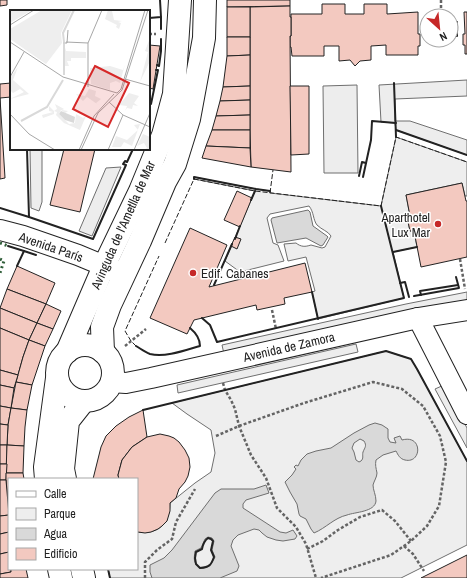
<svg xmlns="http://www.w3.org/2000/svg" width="467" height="578" font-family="'Archivo Narrow',sans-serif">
  <rect width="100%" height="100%" fill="#fff"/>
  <g fill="#eee" stroke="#6f6f6f">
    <path d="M396,137L467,162V196H465L462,183L406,195L410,216L407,217L410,231H414L417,247L393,252L404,298L318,319L312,292L315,291L306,257L288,261L284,244L296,243C301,247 305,247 311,245L322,248L325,247L331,236C328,231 322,230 317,225C313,220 314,212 309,206L270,214L267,218L273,243L278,245L284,261L240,272L225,261L255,191L194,179V177L256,189L270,191V193L381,206Z"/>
    <path d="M386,351L411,359L417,369L467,461V545L401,578H110L108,569H137V532C158,535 170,524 170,503L195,483L211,472L215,453L211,430L187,414L172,403Z"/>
  </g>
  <g fill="#ededed" stroke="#6f6f6f">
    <path d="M467,80V96L395,99V121H410L467,140V155L396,130L395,123L381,122L379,85Z"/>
    <path d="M357,85L358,173H324L323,86Z"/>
    <path d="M30,149H42V202L39,211L31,208Z"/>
    <path d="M121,167L92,236L79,231L106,168Z"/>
    <path d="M467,292V300L224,354L222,345L406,304Z"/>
    <path d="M356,344L358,352L178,393L177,385Z"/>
    <path d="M444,385L467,428V448L435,389Z"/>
  </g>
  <g fill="#d9d9d9" stroke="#6f6f6f" fill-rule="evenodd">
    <path d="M308,210L310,212L313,226L327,236L328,237L323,245L321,246L306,238L277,243L271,220L272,218Z"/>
    <path d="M375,423L382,425L388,429V438L390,442L396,443L394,438L400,436L402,440C423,434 422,464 405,460C400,459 398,455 396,451L383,455L376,460C375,465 376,468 377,473C377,477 374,481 373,485C373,490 376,495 376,501C375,512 355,512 347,515C334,518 326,528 314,533L311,529L306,519L300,516L299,514L297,504L290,492L285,482L292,475L296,469L294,467L296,465L298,466L301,460L307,454L316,451L331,448L354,433L369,425ZM360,439L364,441C367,446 365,447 363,452C362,456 364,458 361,461L359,462L356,460L354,452L352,448L354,443Z"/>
    <path d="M266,485L269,493L246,500L243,504V508L280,532L286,533L293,530L297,536L295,539L283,541L276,540L267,537L262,533L259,530L254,529L238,535L233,540L231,546L239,566L237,571L220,578H152L150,572V565L164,558L172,550L215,493L221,489H254ZM208,537L212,538L214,541L212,550L215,557C211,565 210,568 200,568C193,563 194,559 195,551L201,548L205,539Z"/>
  </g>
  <g fill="#f3c9c0" stroke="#222">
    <path d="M0,0H7V5L0,6Z"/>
    <path d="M227,0H290V6L227,7Z"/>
    <path d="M322,4H345V14H364V4H387V14L418,12V34H420V46H418V55H386V45L371,46V60L360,61L355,66L350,60L339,61V46H324V56H292L291,47H290V36H291V14H322Z"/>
    <path d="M290,6V17H291V36H290L291,172L251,167L250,130V7Z"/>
    <rect x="227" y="7" width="23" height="30"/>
    <path d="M464,12H467V54H465V45H463V34H465Z"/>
    <path d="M227,37H250V55L227,56Z"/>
    <path d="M149,45L160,46L153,89L149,88Z"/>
    <path d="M250,55V86L223,87L227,56Z"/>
    <path d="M11,83V97L0,98L5,178L0,179V84Z"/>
    <path d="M250,86V100L220,101L223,87Z"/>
    <path d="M290,86H309V154L291,155Z"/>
    <path d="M250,100V115L216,116L220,101Z"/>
    <path d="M250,115V130H212L216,116Z"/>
    <path d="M212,130H250V148L206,146Z"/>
    <path d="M206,146L250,148L251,167L202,158Z"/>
    <path d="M64,149H95L80,212L50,205Z"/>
    <path d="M462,183L466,201H467V257L421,267L414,231H410L407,217L410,216L406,195Z"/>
    <path d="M237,191L252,198L240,227L224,220Z"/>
    <path d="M190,228L227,245L209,287L305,263L312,292L284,298L285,304L257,310L256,305L194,320L187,334L150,318Z"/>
    <path d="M235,237L241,239L237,249L231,246Z"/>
    <path d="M17,266L55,283L46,304L7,289Z"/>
    <path d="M7,289L46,304L37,323L0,308Z"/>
    <path d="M46,304L61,311L53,329L37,323Z"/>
    <path d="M0,308L37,323L29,340L0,328Z"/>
    <path d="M37,323L53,329L45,346L29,340Z"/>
    <path d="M0,328L29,340L23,357L18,375L0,370Z"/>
    <path d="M29,340L45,346L32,385L16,382L23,357Z"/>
    <path d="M0,370L18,375L14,388L0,385Z"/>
    <path d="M16,382L32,385L27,410L11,408Z"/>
    <path d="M0,385L14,388L11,408L0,406Z"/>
    <path d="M0,406L11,408L8,425L0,424Z"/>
    <path d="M11,408L27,410L25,427L24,446L7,445L8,425Z"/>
    <path d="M143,410L147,437L132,447L122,460L118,475L119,479H93L101,447L106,436L116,426L129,417Z"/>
    <path d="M0,424L8,425L7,445H0Z"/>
    <path d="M160,434L169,436L174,438L179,442L185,450L189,458L190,467L188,476L185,482L179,489L176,498L170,503V511L167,521L162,526L158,529L151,532L145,533L138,532H137V479H119L118,475L122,460L132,447L147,437Z"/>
    <rect x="0" y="445" width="7" height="19"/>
    <path d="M7,445L24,446L23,473H6Z"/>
    <path d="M0,464H7L6,480H0Z"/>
    <path d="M6,473H23L24,479H9V510L6,480Z"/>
    <path d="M0,480H6L9,515L0,516Z"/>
    <path d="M9,515V532L0,534V516Z"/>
    <path d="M9,532V552L0,554V534Z"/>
    <path d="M9,552V569H11V572L0,574V554Z"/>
    <path d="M467,555V578H421Z"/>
    <path d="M11,569H26L28,578H0V574L11,572Z"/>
  </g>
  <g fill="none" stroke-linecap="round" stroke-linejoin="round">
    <defs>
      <g id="minor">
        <path d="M0,230L23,236L78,255L119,272"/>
        <path d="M418,318L467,414"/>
        <path d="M111,382L126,383L151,378L418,318L467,310"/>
      </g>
      <g id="tertiary">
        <circle cx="85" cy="373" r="28"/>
        <path d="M67,352L104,266L140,191L163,135L174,94L180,0"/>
        <path d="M103,352L102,327L110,305L140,241L165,182L175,164L189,119L204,38L205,0"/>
        <path d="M46,479L45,467L57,378"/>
        <path d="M65,479L63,469L68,421L83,402"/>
        <path d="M59,569L61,578"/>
        <path d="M82,569L84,578"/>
      </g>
    </defs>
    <use href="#minor" stroke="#222" stroke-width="22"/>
    <use href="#tertiary" stroke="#222" stroke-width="24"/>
    <g stroke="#646464" stroke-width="2.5" stroke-dasharray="3 2" stroke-linecap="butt">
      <path d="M441,0V9"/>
      <path d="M149,34H156"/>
      <path d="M460,259L465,289"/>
      <path d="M272,310L276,329"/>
      <path d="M125,346L146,329"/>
      <path d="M223,383L225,390L231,400L235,409L239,426L251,455L266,478L277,508L296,527L306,544L316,578"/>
      <path d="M216,436L239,426L304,403L373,382L402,389L423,406L440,436L446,462L439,506L427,526L411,541L391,555L321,578"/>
      <path d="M404,546L413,554L424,571"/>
      <path d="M307,549L323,541L338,530L360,517L382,510L395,521L411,541"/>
      <path d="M145,578V562L157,550L172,539L176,522L195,489"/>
    </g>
    <use href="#minor" stroke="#fff" stroke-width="20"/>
    <use href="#tertiary" stroke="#fff" stroke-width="22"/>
    <g stroke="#2f5e38" stroke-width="3" stroke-dasharray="2 3" stroke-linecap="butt">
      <path d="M0,243L8,246"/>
      <path d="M0,259L4,261L0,273"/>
    </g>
    <g stroke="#222" stroke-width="1" stroke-dasharray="5 2" stroke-linecap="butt">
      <path d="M270,193L273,170"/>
      <path d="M165,243L194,179L255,191L381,206L396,137L467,162"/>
      <path d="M136,346L131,341L125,331L159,256"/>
    </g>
    <g stroke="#222" stroke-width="2">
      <path d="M161,17V29"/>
      <path d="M149,18L161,17L160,0"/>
      <path d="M451,22H457V36H451"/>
      <path d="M157,65L159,66L161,51V39"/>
      <path d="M394,83L396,137"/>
      <path d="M149,104H151L158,70H156"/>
      <path d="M396,130L467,155"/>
      <path d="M27,149L29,217L93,239L126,165L123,164L125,161L127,162L133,149"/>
      <path d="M359,176L362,162L366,163"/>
      <path d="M363,177L371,140L372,121L396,123"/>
      <path d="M194,179V177L256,189L270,191"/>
      <path d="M251,200L255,191"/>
      <path d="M0,208L29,217"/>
      <path d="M235,239L240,226"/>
      <path d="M8,246L24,251L17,266"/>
      <path d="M24,251L36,255"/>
      <path d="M393,252L417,247"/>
      <path d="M400,283L405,282L409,297"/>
      <path d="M214,285L232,244"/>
      <path d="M312,292L318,319"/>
      <path d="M421,295L420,291L458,285"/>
      <path d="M414,296L459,288L456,277"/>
      <path d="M202,318L210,325L217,342L404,298L381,206"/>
      <path d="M136,346C141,349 145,352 150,354C165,358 186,350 200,346C200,338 196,333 190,328"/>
      <path d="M143,410L386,351L411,359L417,369L467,461"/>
      <path d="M208,538L211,539L213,541L211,550L214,557C211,565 210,567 200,568L196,564L195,558L196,552L202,549C203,544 204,541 208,538Z"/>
      <path d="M108,569L110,578"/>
    </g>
  </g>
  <g fill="#c62828" stroke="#fff" stroke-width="1.5">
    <circle cx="438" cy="224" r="4"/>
    <circle cx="193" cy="273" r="4"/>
  </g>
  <g text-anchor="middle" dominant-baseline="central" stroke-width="3" stroke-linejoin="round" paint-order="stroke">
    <g font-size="13" fill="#222" stroke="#fff" text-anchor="end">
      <text x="430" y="217">Aparthotel<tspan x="430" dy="15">Lux Mar</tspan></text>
      <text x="201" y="273" text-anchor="start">Edif. Cabanes</text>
    </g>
    <g font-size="13" fill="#222" stroke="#fff">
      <text transform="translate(123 225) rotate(-66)">Avinguda de l'Ametlla de Mar</text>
      <text transform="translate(51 247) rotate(19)">Avenida París</text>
      <text transform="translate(289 347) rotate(-13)">Avenida de Zamora</text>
    </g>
  </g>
  <g transform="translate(10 10)">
    <rect width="140" height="140" fill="#fff"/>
    <path d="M0,0H22L0,13ZM32,0H62L51,23L52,33L36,54L0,29V19ZM98,0L102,1L104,10L112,11L108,12L111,13L109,19L106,17L107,15L95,9ZM140,28V51L130,72L138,42L135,41ZM54,34L56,41L76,42V48H61V51H57L59,56H55ZM115,54L110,73L106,71L100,73V80L81,74L80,58L100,56L113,60ZM8,57L3,70L19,84L0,89L14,82L10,79L3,83L0,80V68ZM79,79L86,81L85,86L91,89L86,93L90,96L77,87L73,91L66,84L75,86ZM119,83L129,86L124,93L128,96L123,95L122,99L117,98L115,101L117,96L109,95ZM45,94L54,99L52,100L58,101L55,103L51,100L49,104L59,114L65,113L66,104L73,108L76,106L70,120L54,113L46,105L47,102L44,101V104L33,108L32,105L43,102L39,101V96L44,101L47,99ZM130,114L122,136L114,132L111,137H102L106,126L117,130L128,120L124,115ZM133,124L140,127V140H134L137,138L134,133L127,136Z" fill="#eee"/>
    <path d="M51,101L65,107L64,113L55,110L49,104Z" fill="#d9d9d9"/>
    <path fill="none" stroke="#d9d9d9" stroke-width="2" d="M54,32L53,23L64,0M54,34V65M11,111L37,97L53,70"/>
    <path fill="none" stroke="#a7a7a7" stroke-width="1" d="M0,15L24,0M0,32L53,67L107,83L111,79L135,0M56,32L78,33M53,33H57L58,20M0,67L14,42M115,69L140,76M78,77V33L92,0M99,92L113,105L140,117M0,104L19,124L45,140M69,140L84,106L104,84M71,140L88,103L112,80L138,0M98,140L113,105M124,140L140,103"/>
    <path fill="#d62828" fill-opacity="0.15" stroke="#d62828" stroke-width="2" d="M85,56L119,73L98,117L63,99Z"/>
    <rect width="140" height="140" fill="none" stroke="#222" stroke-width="2"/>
  </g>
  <rect x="8" y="478" width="130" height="92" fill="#ffffff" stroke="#a7a7a7"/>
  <rect x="16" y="491" width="20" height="6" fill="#ffffff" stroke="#a7a7a7"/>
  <text x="44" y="498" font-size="12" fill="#222222">Calle</text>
  <rect x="16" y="508" width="20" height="12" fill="#eeeeee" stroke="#a7a7a7"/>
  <text x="44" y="518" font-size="12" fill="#222222">Parque</text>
  <rect x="16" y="528" width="20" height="12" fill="#d9d9d9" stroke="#a7a7a7"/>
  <text x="44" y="538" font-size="12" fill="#222222">Agua</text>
  <rect x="16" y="548" width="20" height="12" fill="#f3c9c0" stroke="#a7a7a7"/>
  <text x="44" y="558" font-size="12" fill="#222222">Edificio</text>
  <g transform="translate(439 28) rotate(153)"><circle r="19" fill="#ffffff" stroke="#a7a7a7"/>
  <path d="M0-3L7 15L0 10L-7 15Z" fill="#c62828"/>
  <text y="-6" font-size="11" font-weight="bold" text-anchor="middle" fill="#222222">N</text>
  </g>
</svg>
